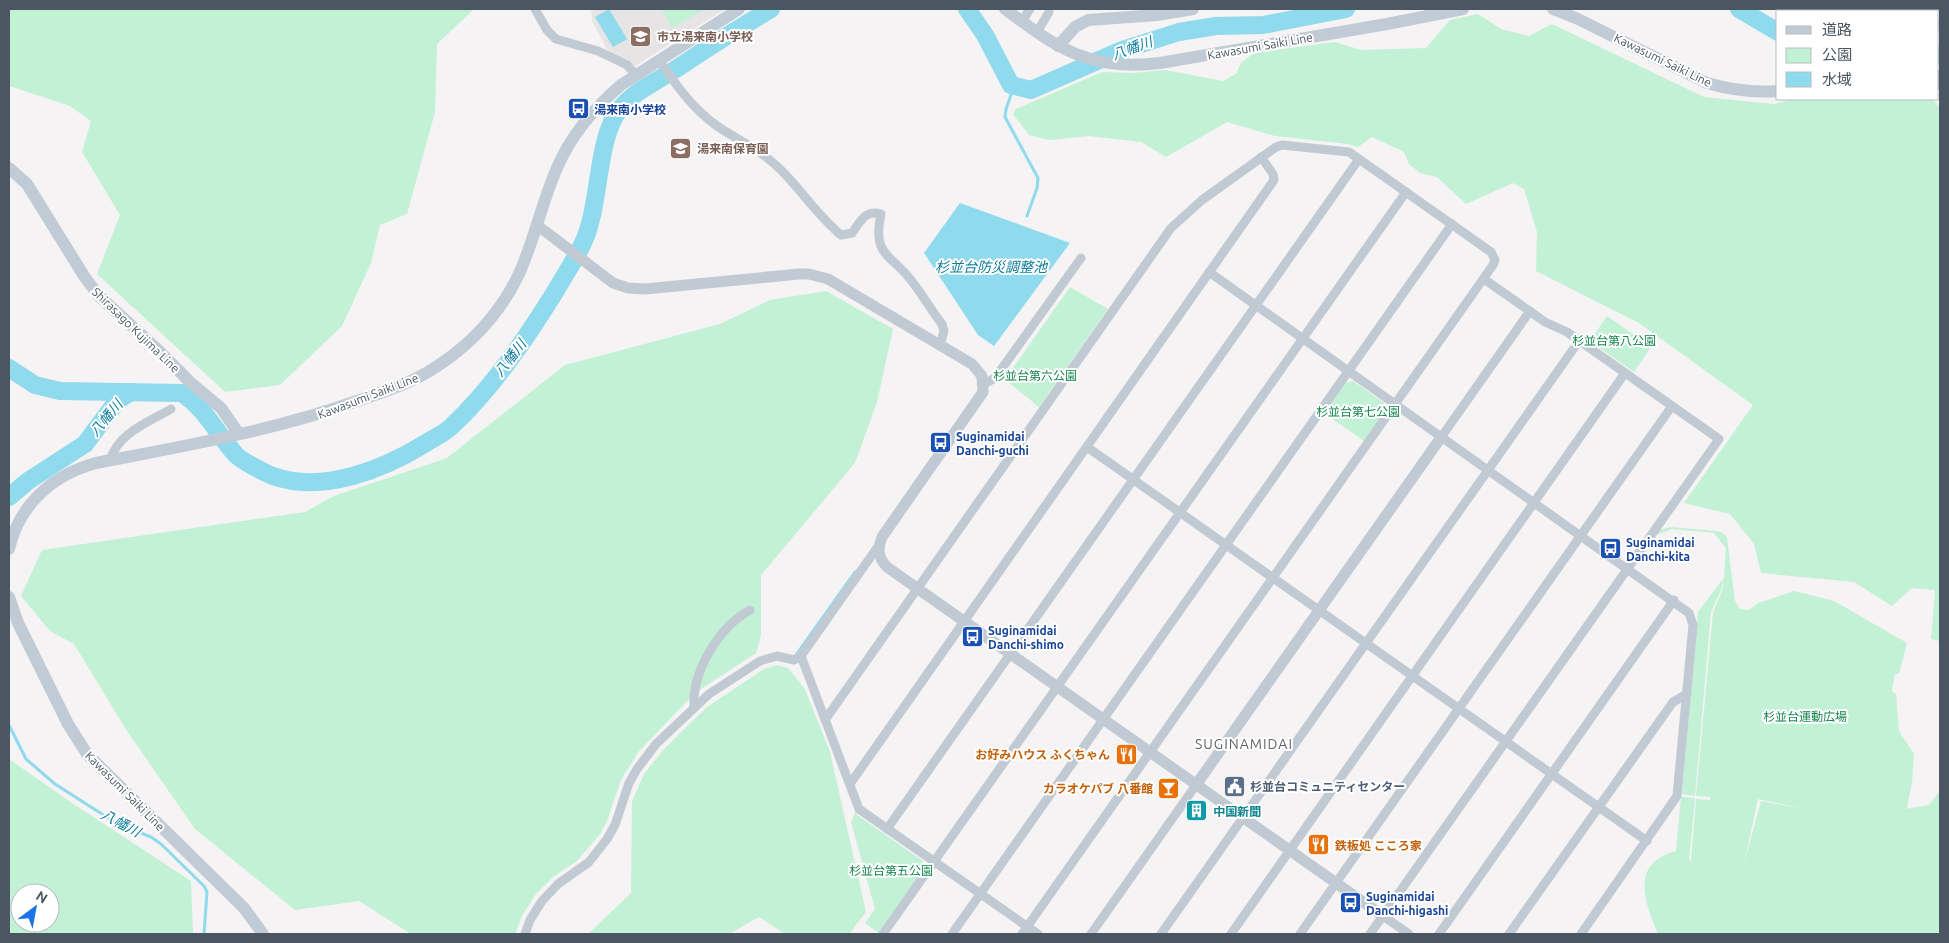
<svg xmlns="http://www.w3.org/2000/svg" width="1949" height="943" font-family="Ubuntu,'Noto Sans JP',sans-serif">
  <rect width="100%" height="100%" fill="#f5f3f3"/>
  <path fill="#e6e4e5" d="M591,9H725L635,66L608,51L592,21Z"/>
  <g fill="#c3f1d5" fill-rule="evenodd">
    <path d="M9,9H474L437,44L435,112L407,214L380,225L371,263L342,326L280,385L225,392L97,274L120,215L82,152L91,121L70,106L9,86Z"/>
    <path d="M661,9H705L672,28Z"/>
    <path d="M1478,14L1501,29L1529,36L1552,24L1704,97L1774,104L1793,99H1932L1940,107V641L1931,639L1935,590L1912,588L1892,606L1854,582L1761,573L1754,544L1730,514L1684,503L1753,405L1639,323L1536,271L1537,232L1524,189L1513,183L1466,204L1437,177L1420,173L1409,164L1404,152L1372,137L1358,147L1348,144L1275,136L1227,122L1166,157L1141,142L1089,136L1049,140L1029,135L1013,114L1016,109L1102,72L1132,73L1165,70L1223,81L1236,74L1241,63L1254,53L1335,42L1361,50L1426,48L1450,20Z"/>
    <path d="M1070,287L1108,309L1039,407L1007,381L1006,378Z"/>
    <path d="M826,291L893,329L877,402L855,463L761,575V636L756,653L695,693L639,751L621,780L607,821L600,834L577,861L553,877L535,895L522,916L515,934H411L359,901L295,910L195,829L127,731L74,644L50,631L21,596L42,550L305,512L334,496L447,458L565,365L720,324L770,300Z"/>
    <path d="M1607,316L1651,347L1634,372L1590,341Z"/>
    <path d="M1353,381L1384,403L1386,411L1364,441L1324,413L1345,383Z"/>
    <path d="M1670,527L1717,531L1723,533L1727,538L1735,601L1740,609L1749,610L1758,603L1794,591L1834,601L1907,643L1899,674H1895L1892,691L1896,694L1899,731L1914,754L1912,783L1907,808L1905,809L1929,805L1940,791V934H1658C1644,901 1630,863 1676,851L1681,797L1695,798L1689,860L1691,861L1696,799L1710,800V797L1696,796L1713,613L1723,588L1726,548L1714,533L1672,529L1656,535L1660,530ZM1758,799L1804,809L1761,801L1744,864Z"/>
    <path d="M1723,579L1722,588L1711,612L1695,796L1682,794L1698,612Z"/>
    <path d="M777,665L788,668L805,689L830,752L866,912L849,934H785L759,917L729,934H588L631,893L632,801L644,774L663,750L707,707L764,669Z"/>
    <path d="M9,759L72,803L191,881L193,934H9ZM20,893H50V923H20Z"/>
    <path d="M856,811L857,815L923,861L924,869L879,933L865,923L875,909L851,822Z"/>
  </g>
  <g fill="#90daee">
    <path d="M609,9L627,39L613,47L595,17Z"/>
    <path d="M960,203L1070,243L994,346L978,335L924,253Z"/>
  </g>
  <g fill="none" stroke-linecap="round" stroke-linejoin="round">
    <g stroke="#90daee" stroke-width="3">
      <path d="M1014,86L1006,109L1005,117L1038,178L1037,188L1027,216"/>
      <path d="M796,655L855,572"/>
      <path d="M9,725L26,759L55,784L116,823L151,837L161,844L204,886L207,892L204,934"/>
    </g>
    <g stroke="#90daee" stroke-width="18">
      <path d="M967,9L985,35L1011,85L1031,90L1122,50L1179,32L1216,26L1263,25L1346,9"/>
      <path d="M1739,9L1778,32"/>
      <path d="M1938,55L1940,54"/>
      <path d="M9,368L35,385L60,391L182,393C207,410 216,433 236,455C242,461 265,473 273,476C323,494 384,469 426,443C434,438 445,433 452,426C493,387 525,340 555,292C564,276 575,260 583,243C601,205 596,140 619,110C633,92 657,81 676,69C707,48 739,28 771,9"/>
      <path d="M9,497L28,481L85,444L118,400L131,392"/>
    </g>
    <defs>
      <g id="trunk">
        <path d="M1872,9L1874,11"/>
        <path d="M1938,79L1940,81"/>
      </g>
    </defs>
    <use href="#trunk" stroke="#7690ad" stroke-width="17"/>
    <g stroke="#c1cad2" stroke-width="9">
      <path d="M535,9L547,30L556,39L598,51L627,65L636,75"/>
      <path d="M1022,21L1030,9"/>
      <path d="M1037,32L1049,12"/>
      <path d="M659,60C676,85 692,108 717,126C733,137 751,145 766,157C795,179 813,212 841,235L852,233C860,222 866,209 881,214C872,256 890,253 911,280C922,294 931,310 942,324L944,331L940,345"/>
      <path d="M1209,272L1689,613L1693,625L1677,796L1581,934"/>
      <path d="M984,384L995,378L1081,258"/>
      <path d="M1442,436L1530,311"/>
      <path d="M1087,447L1647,841"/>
      <path d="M110,461C117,433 149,422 171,409"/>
      <path d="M879,545L801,656L859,809L1038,934"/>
      <path d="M694,707C692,671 719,627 750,610"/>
      <path d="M825,720L1171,228L1202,200L1276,147L1282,145L1349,152L1491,252L1495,260L1493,265L1022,934"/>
      <path d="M850,784L1274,180L1273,174L1261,157"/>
      <path d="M887,829L1359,159"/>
      <path d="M1383,916L1409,934"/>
      <path d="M525,934L530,920L542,901L558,884L589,862L607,839L615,825L629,783L637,769L656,744L709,694L760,661L777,656L794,660L801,656"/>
      <path d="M883,934L1406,192"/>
      <path d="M952,934L1452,224"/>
      <path d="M1091,934L1196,785"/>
      <path d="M1161,934L1579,341"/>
      <path d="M1231,934L1625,373"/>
      <path d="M1300,934L1672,406"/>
      <path d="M1370,934L1719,439L1567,332L1545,322L1484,279"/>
      <path d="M1439,934L1674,600"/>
      <path d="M1509,934L1673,702L1687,694"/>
    </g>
    <g stroke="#c1cad2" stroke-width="11">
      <path d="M1938,25H1940"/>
      <path d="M537,225L613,283L628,288L645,289L799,274H809L828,279L972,364L982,376L983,392L882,537C877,549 878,558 887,567L1383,916"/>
      <path d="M1196,785L1442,436"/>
    </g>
    <g stroke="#c1cbd6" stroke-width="12">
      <path d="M1005,9C1057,48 1091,72 1160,63L1387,24L1463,9"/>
      <path d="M1553,9L1578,19L1707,83C1731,90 1753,93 1778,91"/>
      <path d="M1058,46L1075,27L1088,20L1157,15L1193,9"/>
      <path d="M9,168L27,184L84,276L99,296L159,351L190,382L221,408L239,434"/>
      <path d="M9,549C19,505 52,475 96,463C184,446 272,431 357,401C384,392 412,383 436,367C470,345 499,314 517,278C534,243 541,204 557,168C571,135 594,108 621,85L739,9"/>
      <path d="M9,597L18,623L68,724L87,754L244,908L263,934"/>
    </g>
    <use href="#trunk" stroke="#9fb4c9" stroke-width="15"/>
  </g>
  <defs>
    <symbol id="school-square" viewBox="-11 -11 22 22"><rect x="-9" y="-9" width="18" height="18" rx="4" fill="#8d6e63" stroke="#fff"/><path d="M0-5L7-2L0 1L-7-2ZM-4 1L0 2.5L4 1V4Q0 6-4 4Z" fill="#fff"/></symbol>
    <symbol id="bus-square" viewBox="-11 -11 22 22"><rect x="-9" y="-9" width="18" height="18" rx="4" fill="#1a4fb4" stroke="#fff"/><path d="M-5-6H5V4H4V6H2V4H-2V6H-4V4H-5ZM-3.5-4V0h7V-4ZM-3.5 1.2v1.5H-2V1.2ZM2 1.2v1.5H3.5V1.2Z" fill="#fff"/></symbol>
    <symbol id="restaurant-square" viewBox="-11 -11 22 22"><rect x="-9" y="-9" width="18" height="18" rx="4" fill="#e8710a" stroke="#fff"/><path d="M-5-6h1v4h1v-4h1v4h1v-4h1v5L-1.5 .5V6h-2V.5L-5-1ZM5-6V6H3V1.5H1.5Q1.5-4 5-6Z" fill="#fff"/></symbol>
    <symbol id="civic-square" viewBox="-11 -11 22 22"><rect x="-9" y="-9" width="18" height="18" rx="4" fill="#5c6f8a" stroke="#fff"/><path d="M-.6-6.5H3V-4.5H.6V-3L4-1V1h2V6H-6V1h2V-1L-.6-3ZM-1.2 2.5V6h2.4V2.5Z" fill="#fff"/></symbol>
    <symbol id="bar-square" viewBox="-11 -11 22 22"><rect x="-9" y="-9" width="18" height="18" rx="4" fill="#e8710a" stroke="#fff"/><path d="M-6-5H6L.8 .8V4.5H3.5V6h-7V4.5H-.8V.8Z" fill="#fff"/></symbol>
    <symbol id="building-square" viewBox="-11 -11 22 22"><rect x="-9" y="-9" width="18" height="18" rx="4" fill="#0f9aa8" stroke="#fff"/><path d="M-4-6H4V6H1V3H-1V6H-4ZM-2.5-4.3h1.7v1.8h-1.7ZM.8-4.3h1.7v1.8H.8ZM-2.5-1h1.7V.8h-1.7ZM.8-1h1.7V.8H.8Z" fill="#fff"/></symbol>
  </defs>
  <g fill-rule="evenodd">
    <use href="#school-square" x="628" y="24" width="25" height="25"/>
    <use href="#bus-square" x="566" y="96" width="25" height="25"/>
    <use href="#school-square" x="668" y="136" width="25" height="25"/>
    <use href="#bus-square" x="928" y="430" width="25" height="25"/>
    <use href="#bus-square" x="1598" y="536" width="25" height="25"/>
    <use href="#bus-square" x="960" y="624" width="25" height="25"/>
    <use href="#restaurant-square" x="1114" y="742" width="25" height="25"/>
    <use href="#civic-square" x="1222" y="774" width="25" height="25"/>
    <use href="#bar-square" x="1156" y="776" width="25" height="25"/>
    <use href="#building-square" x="1184" y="798" width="25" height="25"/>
    <use href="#restaurant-square" x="1306" y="832" width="25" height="25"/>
    <use href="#bus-square" x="1338" y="890" width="25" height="25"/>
  </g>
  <g text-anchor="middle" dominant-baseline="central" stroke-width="4" stroke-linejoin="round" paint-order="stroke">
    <g font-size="12" font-weight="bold" fill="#785e54" stroke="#fff" text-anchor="start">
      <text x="657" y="36">市立湯来南小学校</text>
      <text x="697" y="148">湯来南保育園</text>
    </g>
    <g font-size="12" fill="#4a5661" stroke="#fff">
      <text transform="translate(1260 46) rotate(-10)">Kawasumi Saiki Line</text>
      <text transform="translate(1663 60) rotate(26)">Kawasumi Saiki Line</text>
      <text transform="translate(136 330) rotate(44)">Shirasago Kujima Line</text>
      <text transform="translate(368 396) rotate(-21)">Kawasumi Saiki Line</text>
      <text transform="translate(125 791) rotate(45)">Kawasumi Saiki Line</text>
    </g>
    <g font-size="12" font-weight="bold" fill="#164399" stroke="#fff" text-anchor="start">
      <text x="594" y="109">湯来南小学校</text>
      <text x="956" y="436">Suginamidai<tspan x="956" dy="14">Danchi-guchi</tspan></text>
      <text x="1626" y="542">Suginamidai<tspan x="1626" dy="14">Danchi-kita</tspan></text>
      <text x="988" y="630">Suginamidai<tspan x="988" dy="14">Danchi-shimo</tspan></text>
      <text x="1366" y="896">Suginamidai<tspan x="1366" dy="14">Danchi-higashi</tspan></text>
    </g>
    <g font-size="12" fill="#17864f" stroke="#fff">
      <text x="1614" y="340">杉並台第八公園</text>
      <text x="1035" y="375">杉並台第六公園</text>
      <text x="1358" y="411">杉並台第七公園</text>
      <text x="1805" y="716">杉並台運動広場</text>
      <text x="891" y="870">杉並台第五公園</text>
    </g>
    <g font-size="12" font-weight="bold" fill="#c56008" stroke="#fff" text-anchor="end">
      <text x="1110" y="754">お好みハウス ふくちゃん</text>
      <text x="1153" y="788">カラオケパブ 八番館</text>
      <text x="1335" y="845" text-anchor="start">鉄板処 こころ家</text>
    </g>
    <g font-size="12" font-weight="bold" fill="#4e5e75" stroke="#fff" text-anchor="start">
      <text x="1250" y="786">杉並台コミュニティセンター</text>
    </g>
    <g font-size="12" font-weight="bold" fill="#0d838f" stroke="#fff" text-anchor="start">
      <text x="1213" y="811">中国新聞</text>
    </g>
    <g font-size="14" font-style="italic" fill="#0c7c9b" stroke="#fff">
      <text transform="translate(1132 48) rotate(-20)">八幡川</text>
      <text x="991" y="267">杉並台防災調整池</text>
      <text transform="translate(510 358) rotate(-52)">八幡川</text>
      <text transform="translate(106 418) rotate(-50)">八幡川</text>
      <text transform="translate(121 823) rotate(28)">八幡川</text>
    </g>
    <g font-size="14" letter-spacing="1" fill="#5f6368" stroke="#fff">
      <text x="1244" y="744">SUGINAMIDAI</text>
    </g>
  </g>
  <rect width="1949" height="943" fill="none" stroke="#4a5661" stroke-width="20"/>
  <rect x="1776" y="10" width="162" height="90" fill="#ffffff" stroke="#b7bbc0"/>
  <rect x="1786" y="26" width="25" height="8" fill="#c1cbd6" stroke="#b7bbc0"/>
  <text x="1822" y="35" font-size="15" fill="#4a5661">道路</text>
  <rect x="1786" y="48" width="25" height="15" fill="#c3f1d5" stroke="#b7bbc0"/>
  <text x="1822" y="60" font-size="15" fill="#4a5661">公園</text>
  <rect x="1786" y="72" width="25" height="15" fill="#90daee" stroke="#b7bbc0"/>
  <text x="1822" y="85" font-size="15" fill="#4a5661">水域</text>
  <g transform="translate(35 908) rotate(32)"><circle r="24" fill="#ffffff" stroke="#b7bbc0"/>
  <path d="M0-4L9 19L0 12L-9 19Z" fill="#1a73e8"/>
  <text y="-8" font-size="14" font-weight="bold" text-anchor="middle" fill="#4a5661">N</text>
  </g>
</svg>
